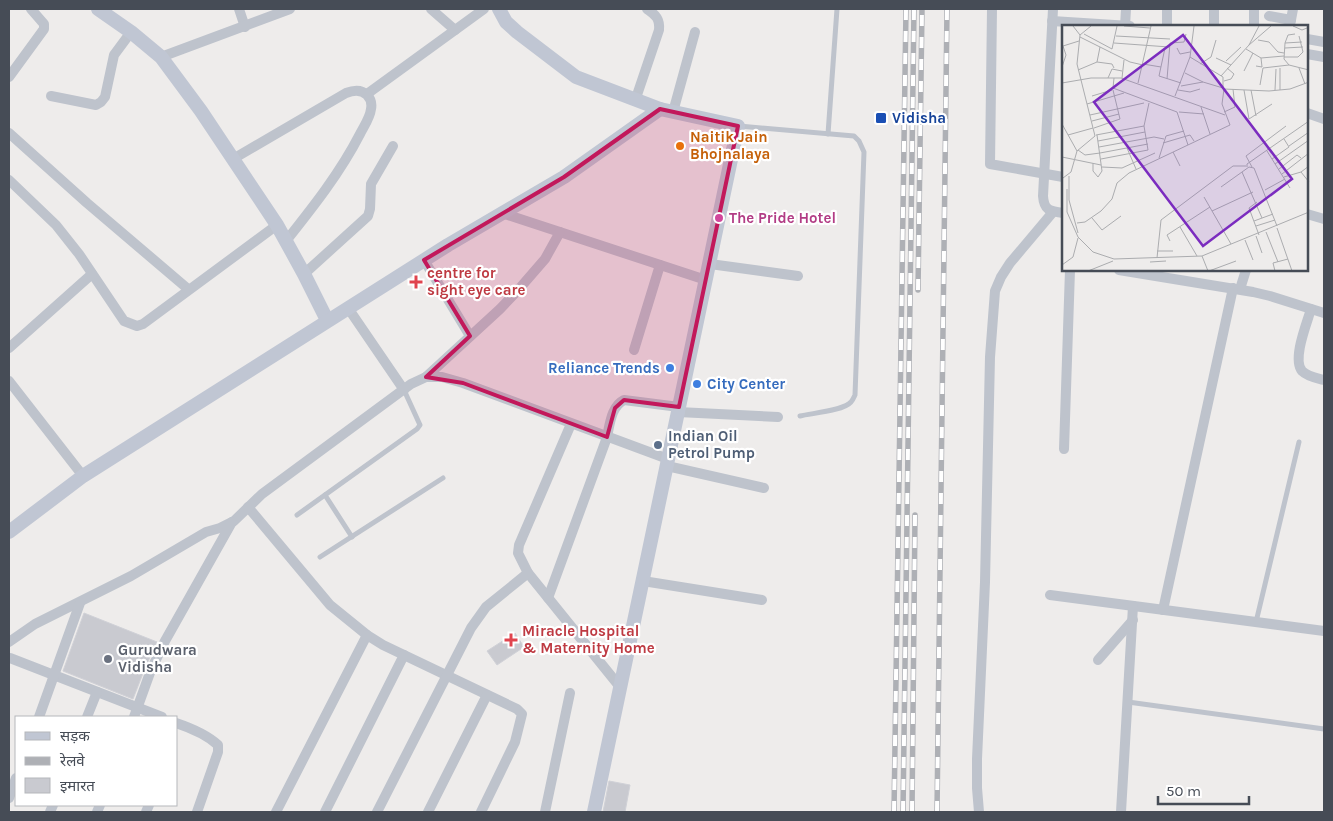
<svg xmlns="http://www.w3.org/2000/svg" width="1333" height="821" font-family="Karla,'Noto Sans Devanagari',sans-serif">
  <rect width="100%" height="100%" fill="#eeeceb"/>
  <g fill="#c9cad0" stroke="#d0d1d7">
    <path d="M84,613L157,642L145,668L133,699L63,671Z"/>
    <path d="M515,633L524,647L497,665L487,651Z"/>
    <path d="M609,781L630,785L625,812H603Z"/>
  </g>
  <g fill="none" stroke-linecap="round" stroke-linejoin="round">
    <g stroke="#bec3cc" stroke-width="5">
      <path d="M739,126L854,136L859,141L864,152L855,395C854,397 853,400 851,402C843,411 812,413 800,416"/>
      <path d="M828,134L837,9"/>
      <path d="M325,495L352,537"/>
      <path d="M297,515L417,429L420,425L404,390"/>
      <path d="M320,557L443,478"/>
      <path d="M1256,622L1299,442"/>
      <path d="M1128,702L1324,729"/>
    </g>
    <g stroke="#bec3cc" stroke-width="10">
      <path d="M239,9L245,27"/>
      <path d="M431,9L455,30"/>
      <path d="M992,9L990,164L1063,177"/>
      <path d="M1053,9L1043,196C1044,210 1049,211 1063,213"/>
      <path d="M1214,9V26"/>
      <path d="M1254,9V26"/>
      <path d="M1269,16L1291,20"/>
      <path d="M1052,21L1130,26"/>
      <path d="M1290,25L1293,9"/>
      <path d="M1125,26L1126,9"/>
      <path d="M1167,26V9"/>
      <path d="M1307,39L1324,42"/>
      <path d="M1307,54L1324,57"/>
      <path d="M161,57L290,9"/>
      <path d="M9,77L44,29V24L31,9"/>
      <path d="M367,94L484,9"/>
      <path d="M51,96L96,105L101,102L105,97L114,55L131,32"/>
      <path d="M635,101L659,30C660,19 656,15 647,9"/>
      <path d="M673,112L695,32"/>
      <path d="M1307,113L1324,119"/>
      <path d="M9,133L87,203L188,289"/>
      <path d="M233,159L346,93C354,90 361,89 367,95C371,99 372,104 371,109C370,118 364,126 360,134C340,173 313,207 286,241"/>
      <path d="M9,180L56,225L79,254L124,321L137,326L143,324L277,225"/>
      <path d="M502,213L706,280"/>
      <path d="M1307,214L1324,219"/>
      <path d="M424,260L470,336"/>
      <path d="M710,264L798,276"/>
      <path d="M1119,270L1253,292L1270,296L1324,313"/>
      <path d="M304,274L368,216L370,209L371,184L393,146"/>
      <path d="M1240,289L1246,270"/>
      <path d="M348,308L404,390"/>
      <path d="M1311,309C1307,323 1292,359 1302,371C1308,377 1317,378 1324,380"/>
      <path d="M9,348L92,274"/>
      <path d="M634,350L660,265"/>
      <path d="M426,377L500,309L519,289L545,259L560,232"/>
      <path d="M9,381L83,476"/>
      <path d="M678,412L778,417"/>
      <path d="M571,424L519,545L518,553L528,573L620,687"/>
      <path d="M1064,449L1070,270"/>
      <path d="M667,466L764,488"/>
      <path d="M248,507L330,605L367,635L383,645L517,709L522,714L515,742L481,812"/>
      <path d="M643,581L762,600"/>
      <path d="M1050,595L1324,631"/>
      <path d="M548,598C567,545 587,493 606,440C610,427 610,407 624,400L679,407"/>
      <path d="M1163,610L1233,288"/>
      <path d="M9,642L35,624L131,576L206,532L220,528L234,521L262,494L411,384L426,377H442L463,383L668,459"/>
      <path d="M10,658L162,717"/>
      <path d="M1098,660L1133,620"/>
      <path d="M39,717L80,603"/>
      <path d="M87,717L97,692"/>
      <path d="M134,717L151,670L165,641L232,522"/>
      <path d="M176,723C191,728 206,734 218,745V752L197,812"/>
      <path d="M9,798L16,778"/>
      <path d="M50,812L53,805"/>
      <path d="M97,812L100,805"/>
      <path d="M146,812L149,805"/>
      <path d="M276,812L367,635"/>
      <path d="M325,812L404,655"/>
      <path d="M377,812L471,628L486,607L528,573"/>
      <path d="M428,812L487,695"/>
      <path d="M545,812L570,693"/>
      <path d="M979,812L977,788V759L985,582L990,357L995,291L1001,277L1010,263L1053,212"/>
      <path d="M1121,812L1133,606"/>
    </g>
    <g stroke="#c0c6d3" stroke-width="14">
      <path d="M98,9L131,32L161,57L201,111L277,225L304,274L327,320"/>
      <path d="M499,9L506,22L517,32L576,77L660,109L738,126L594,812"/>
      <path d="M9,532L83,476L448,245L564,177L660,109"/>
    </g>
    <defs>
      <g id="rail">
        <path d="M918,290L922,9"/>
        <path d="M894,812L906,9"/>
        <path d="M903,812L914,9"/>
        <path d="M912,812L915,515"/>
        <path d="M937,812L947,9"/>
      </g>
    </defs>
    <use href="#rail" stroke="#aeb0b5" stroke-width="5.5"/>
    <use href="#rail" stroke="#fff" stroke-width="4" stroke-dasharray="11" stroke-linecap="butt"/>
  </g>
  <path fill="#c2185b" fill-opacity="0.2" stroke="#c2185b" stroke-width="4" stroke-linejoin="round" d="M660,109L738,126L679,407L624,400L615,408L607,437L463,383L426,377L470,336L424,260L564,177Z"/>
  <rect fill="#1a4fb4" stroke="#fff" stroke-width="2" x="875" y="112" width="12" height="12" rx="2.5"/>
  <circle fill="#e8710a" stroke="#fff" stroke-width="2" cx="680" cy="146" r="5"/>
  <circle fill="#d1479c" stroke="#fff" stroke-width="2" cx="719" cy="218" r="5"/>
  <g fill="#e0444e" stroke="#fff" stroke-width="2">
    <path d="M413.5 274.5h5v5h5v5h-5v5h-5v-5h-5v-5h5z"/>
    <path d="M508.5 632.5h5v5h5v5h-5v5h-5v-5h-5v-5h5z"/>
  </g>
  <g fill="#3f7fe0" stroke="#fff" stroke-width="2">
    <circle cx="670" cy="368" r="5"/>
    <circle cx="697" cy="384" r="5"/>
  </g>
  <circle fill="#5c6f8a" stroke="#fff" stroke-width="2" cx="658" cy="445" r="5"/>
  <circle fill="#6b7280" stroke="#fff" stroke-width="2" cx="108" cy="659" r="5"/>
  <g text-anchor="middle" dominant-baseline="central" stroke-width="4.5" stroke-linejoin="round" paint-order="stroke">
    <g font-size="15" font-weight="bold" fill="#164399" stroke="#fff" text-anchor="start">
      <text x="892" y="118">Vidisha</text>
    </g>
    <g font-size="15" font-weight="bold" fill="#c56008" stroke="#fff" text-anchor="start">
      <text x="690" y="137">Naitik Jain<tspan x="690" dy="17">Bhojnalaya</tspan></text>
    </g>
    <g font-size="15" font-weight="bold" fill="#b23c85" stroke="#fff" text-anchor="start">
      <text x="729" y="218">The Pride Hotel</text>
    </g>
    <g font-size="15" font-weight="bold" fill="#be3a42" stroke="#fff" text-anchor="start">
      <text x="427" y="273">centre for<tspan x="427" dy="17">sight eye care</tspan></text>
      <text x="522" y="631">Miracle Hospital<tspan x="522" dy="17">&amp; Maternity Home</tspan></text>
    </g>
    <g font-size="15" font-weight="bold" fill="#366cbe" stroke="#fff" text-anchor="end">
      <text x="660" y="368">Reliance Trends</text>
      <text x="707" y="384" text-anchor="start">City Center</text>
    </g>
    <g font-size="15" font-weight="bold" fill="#4e5e75" stroke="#fff" text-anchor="start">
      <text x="668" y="436">Indian Oil<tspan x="668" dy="17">Petrol Pump</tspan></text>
    </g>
    <g font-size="15" font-weight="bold" fill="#5b616d" stroke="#fff" text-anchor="start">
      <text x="118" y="650">Gurudwara<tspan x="118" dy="17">Vidisha</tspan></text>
    </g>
  </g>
  <g transform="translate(1062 25)">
    <rect width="246" height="246" fill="#eeeceb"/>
    <path fill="none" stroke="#abacaf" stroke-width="1" d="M11,1L18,10L29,1M62,1L88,3M231,1L240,5L245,3M22,9L50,24M54,11L108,14M18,12L68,37L81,40M196,15L207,17L216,27L222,28M52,18L107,22M223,18L240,17M187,20L197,1M1,21L17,16M103,23L97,51L119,58M115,23L118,29L128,27M223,23L241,22M50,24L55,1M184,24L199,33L200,42L194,41M128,32L161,52V63M222,32H236L241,27L237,11M154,33L169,40M199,33L222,31M164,36L179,22M35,37L50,39L52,43M81,39L99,42M138,39L149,32L154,15M227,40L247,45M0,42L4,30L1,21M218,43V65M237,43L243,59M16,45L35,37L38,22M182,46L191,28M159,51L187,20L209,1M46,53L50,44L60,46M52,53L51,63L115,87L126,120M60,53L62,35M105,54L108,18L122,17L124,9M162,56L169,54L172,49L165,43M141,57L161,63M0,58L29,53H59L163,90M76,58L89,1M198,60L201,43L227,40L222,34L223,18L226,10L233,9M119,61L141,57L123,48M116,65L128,67L138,64M182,65L187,94L210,79M189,65L194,91M213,65L214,44M30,71L50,65M113,71L128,32L132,1M25,79L62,68M139,82L148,109M117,87L142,89M162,87L173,82L171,64M28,90L82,78M30,96L57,89M0,99L15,126L9,147L1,153M32,103L58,94L51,65M6,110L31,103M34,110L82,101M36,116L83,107M101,118L128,110L132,116M227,121L247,107M37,122L92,112L102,114M65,123L74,144M16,125L23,130L38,128M15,126L33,111L15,39L18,10M205,126L228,163M111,127L118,141M38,128L86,119M0,132L39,140M97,133L104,111L122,106M39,134L86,125L82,101L87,78M210,134L227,122L222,114M31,138V146L36,152L40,146L35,110M213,139L247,115M247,141L239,147L247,157M40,142L60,143L93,128M185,142V139L247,96M190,142L184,131L224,101M217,144L235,130L239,133M180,147L200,193M220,149L247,128M7,151V175L16,208M222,152L239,147M159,162L187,142L192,143L215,201M5,164V187L16,212L31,227L52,234L140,231L247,187M203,165L223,154M142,172L169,219M195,177L187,183L197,210M150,186L191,167M30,193L40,205L59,191M192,196L211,189M15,198L23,197L39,186L50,174L55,158L67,148L168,100L160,79L162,64L207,66L228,64L247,57M194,201L213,195M118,202L135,231M215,203L230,246M204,207L216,237M194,211L200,228M183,215L191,235M108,216L105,210L148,182M95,226H111M140,231L146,246M95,233L99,195L171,141H184M88,237L104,236M0,240L11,232L16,213M26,246L51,236M147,246L174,236M213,246L211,238L226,234"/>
    <path fill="#7b2cbf" fill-opacity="0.15" stroke="#7b2cbf" stroke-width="2.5" d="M121,10L230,154L141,221L32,77Z"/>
    <rect width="246" height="246" fill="none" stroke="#464c56" stroke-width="2.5"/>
  </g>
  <rect width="1333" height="821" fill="none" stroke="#464c56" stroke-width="20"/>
  <rect x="15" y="716" width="162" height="90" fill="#ffffff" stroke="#b5b7bb"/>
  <rect x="25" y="732" width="25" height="8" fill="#c0c6d3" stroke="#b5b7bb"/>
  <text x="60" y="741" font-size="15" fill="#464c56">सड़क</text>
  <rect x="25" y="757" width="25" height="8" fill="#aeb0b5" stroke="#b5b7bb"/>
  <text x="60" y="766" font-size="15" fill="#464c56">रेलवे</text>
  <rect x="25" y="778" width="25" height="15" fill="#c9cad0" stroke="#b5b7bb"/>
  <text x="60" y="791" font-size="15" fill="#464c56">इमारत</text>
  <path d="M1158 796v8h91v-8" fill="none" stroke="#464c56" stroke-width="2.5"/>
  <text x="1166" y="796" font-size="15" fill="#464c56" stroke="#ffffff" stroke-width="4" paint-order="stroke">50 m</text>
</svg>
